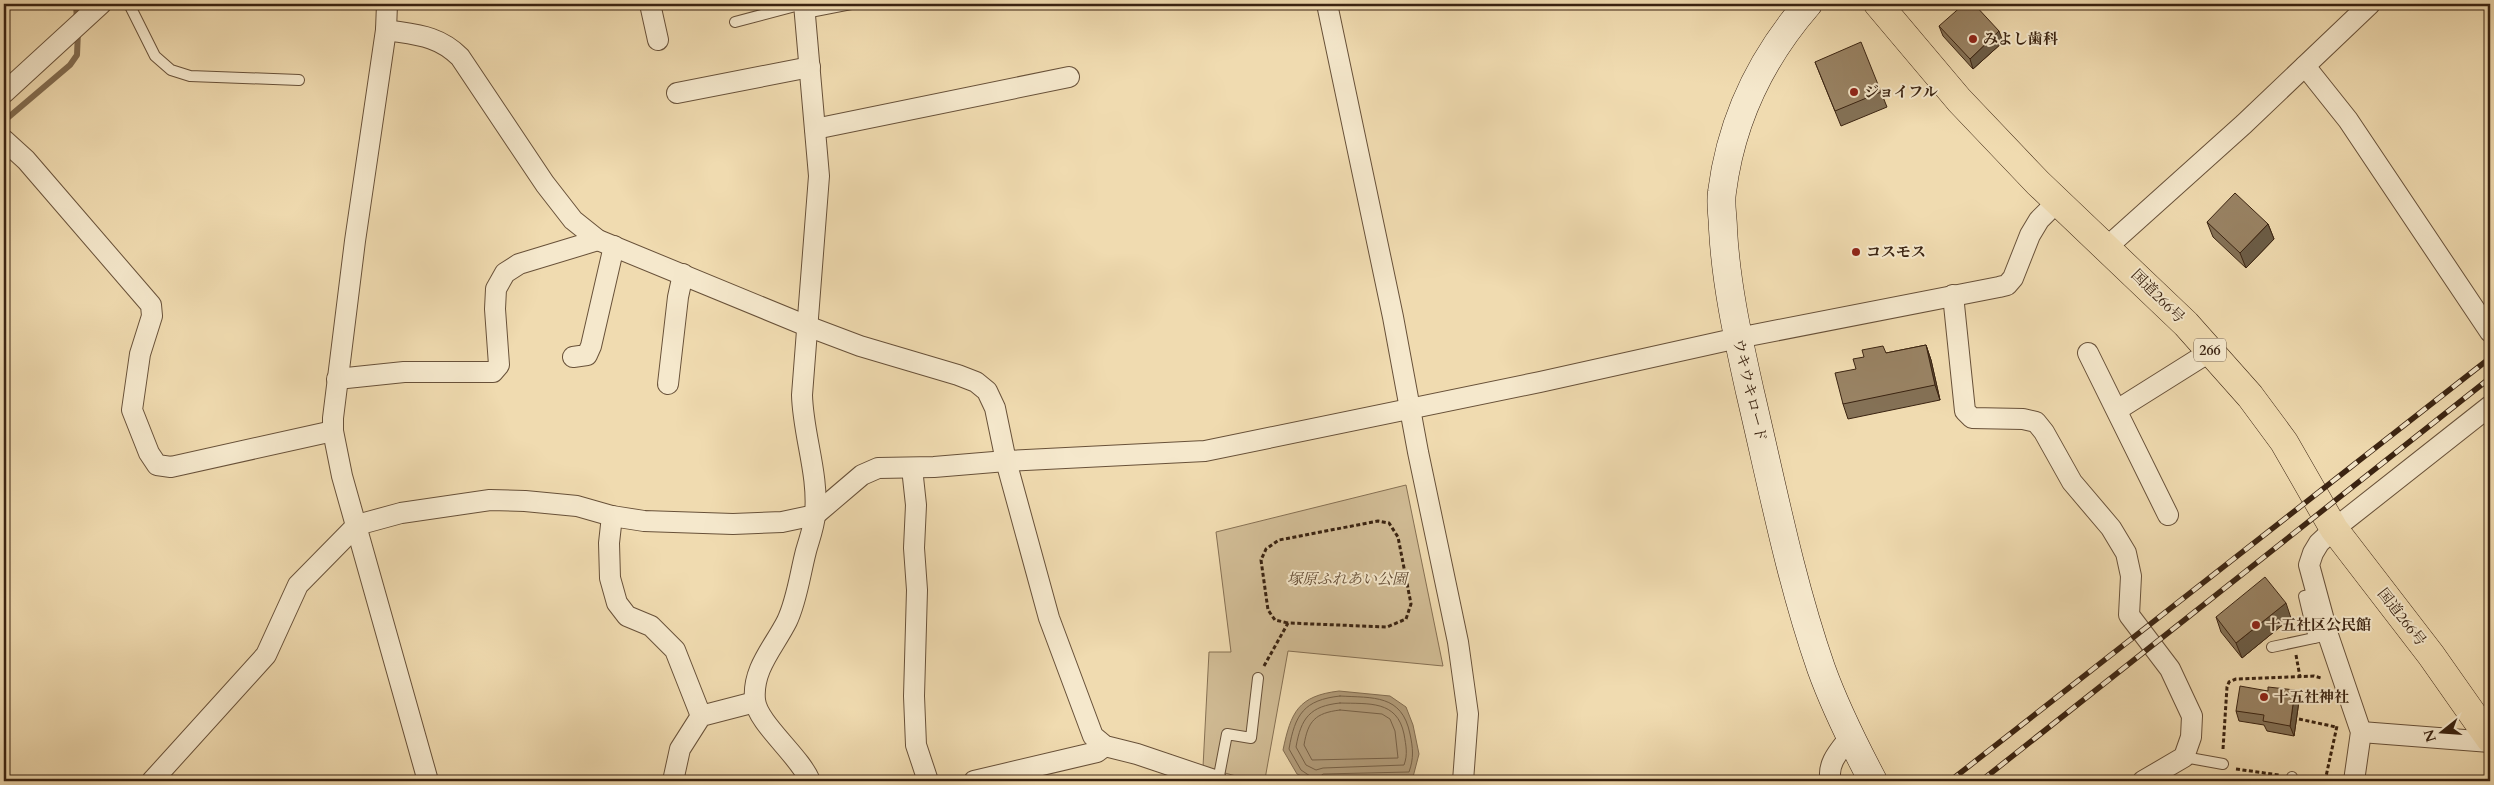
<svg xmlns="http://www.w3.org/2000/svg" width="2494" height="785" font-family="Cardo,'Noto Serif JP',serif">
  <rect width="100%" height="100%" fill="#f0dbb0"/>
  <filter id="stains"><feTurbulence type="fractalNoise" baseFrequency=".004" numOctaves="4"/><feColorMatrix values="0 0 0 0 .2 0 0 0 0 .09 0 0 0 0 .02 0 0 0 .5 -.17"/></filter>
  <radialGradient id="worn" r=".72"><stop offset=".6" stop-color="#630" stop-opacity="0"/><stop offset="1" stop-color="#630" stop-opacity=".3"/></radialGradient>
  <path fill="#d1bc95" stroke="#867053" d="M1406,485L1443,666L1288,651L1265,779H1247L1203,767L1209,652H1231L1216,532Z"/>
  <path fill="#b29c7a" stroke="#826c50" d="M1339,691L1390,696L1406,707L1413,725L1419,754L1413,777L1308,779L1297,774L1283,750C1291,712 1298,696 1339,691Z"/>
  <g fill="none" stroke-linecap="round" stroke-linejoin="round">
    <g stroke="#766046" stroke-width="1">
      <path d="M1340,696C1373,698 1402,694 1410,734C1413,748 1414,758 1409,772L1323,774L1316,780L1301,770L1289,749C1295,714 1304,700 1340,696Z"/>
      <path d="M1340,703C1369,704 1397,700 1404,734C1406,746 1408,754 1404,765L1323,768L1316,770L1306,765L1296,747C1301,718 1310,706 1340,703Z"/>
      <path d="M1340,710L1382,714L1390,719L1395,731L1398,758L1312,760L1304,745C1308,721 1315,713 1340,710Z"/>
    </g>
    <g stroke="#826c50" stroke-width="6">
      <path d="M76,4L77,21"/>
      <path d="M4,121L70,65L77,55L78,31"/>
    </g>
    <defs>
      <g id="lane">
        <path d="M129,4L155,56L171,70L190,76L299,80"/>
        <path d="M805,13L851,4"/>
        <path d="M735,22L803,4"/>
        <path d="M2314,638L2304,596L2316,593"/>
        <path d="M2272,647L2328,635"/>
        <path d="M2184,757L2223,764"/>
        <path d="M1218,781L1227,734L1251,738L1258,678"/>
        <path d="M2292,781V777"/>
      </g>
      <g id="street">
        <path d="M387,4L386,30L355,241L333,418V431L342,476L428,781"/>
        <path d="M650,4L658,40"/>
        <path d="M804,4L819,176L802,395C803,435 819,474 815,515C814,527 809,540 806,551C800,574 797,600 787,621C774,647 752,669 755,700C757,723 800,756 810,781"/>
        <path d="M1327,4L1393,317L1418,452L1458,642L1468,714L1463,781"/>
        <path d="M386,30C416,35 438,35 460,57L545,184L573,220L598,240L807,326L860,346L958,375L976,382L987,391L995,408L1006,461L1049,618L1093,736L1105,746L1137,754L1217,781"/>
        <path d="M2305,66L2348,120L2490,332"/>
        <path d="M4,93L101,4"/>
        <path d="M677,93L810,67"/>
        <path d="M815,129L1069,77"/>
        <path d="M4,140L26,160L151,305L152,316L140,354L132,410L149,453L157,465L171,467L333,431"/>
        <path d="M2107,247L2244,124L2370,4"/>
        <path d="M1953,295L1965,411L1972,418L2023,419L2036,422L2044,432L2072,482L2111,528L2126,553L2131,576L2129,615L2170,669L2192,716L2191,737L2184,757L2143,781"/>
        <path d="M2088,353L2168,515"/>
        <path d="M573,357L587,355L591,346L614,246"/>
        <path d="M337,379L404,372H493L499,365L495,309L496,289L505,273L519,264L598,240"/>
        <path d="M668,384L678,297L683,274"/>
        <path d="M2117,410L2211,351"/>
        <path d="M912,468L916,505L914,548L917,590L914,696L916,745L928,781"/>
        <path d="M612,516L609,543L610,578L617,603L627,616L651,626L675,650L701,716"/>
        <path d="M2361,732L2490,742"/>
        <path d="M152,781L266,655L298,585L357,525L401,513L490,500L525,501L577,506L612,516L644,521L733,524L782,522L815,515L862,475L878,468L934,467L1006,461L1205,451L1540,382L1738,338L1999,287L2007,285L2013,278L2030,235L2039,220L2058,201"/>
        <path d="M673,781L680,749L701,716L755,702"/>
        <path d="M974,781L1097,752L1105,746"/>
        <path d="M1831,781C1826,764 1840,750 1850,737"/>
        <path d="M2354,781L2361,732L2328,635L2309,565L2313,553L2319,543L2334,529L2490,406"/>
      </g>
      <path id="secondary" d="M1808,4C1761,58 1731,121 1722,192C1720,204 1723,217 1723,229C1726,285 1738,338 1750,392C1772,485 1790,579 1821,668C1835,707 1854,745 1873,781"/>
      <path id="highway" d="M1878,4L1959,100L2038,183L2186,324L2250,396L2284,442L2334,529L2431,655L2490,739"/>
    </defs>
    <use href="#lane" stroke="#685139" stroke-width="12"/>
    <use href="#street" stroke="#685139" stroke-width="22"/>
    <use href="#secondary" stroke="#3a2311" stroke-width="29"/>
    <use href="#highway" stroke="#3a2311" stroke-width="29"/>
    <g stroke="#3a2311" stroke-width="3" stroke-dasharray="4 2.5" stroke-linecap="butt">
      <path d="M2296,655L2300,677"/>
      <path d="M1264,666L1288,623L1387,627L1406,619L1411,604L1398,537L1389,523L1378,521L1279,540L1266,549L1261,560L1268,610L1275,620L1288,623"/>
      <path d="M2299,719L2336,727"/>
      <path d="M2223,749L2227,687L2229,682L2236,679L2314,676L2321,678"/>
      <path d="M2236,769L2279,775"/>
      <path d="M2305,779L2319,781"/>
      <path d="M2325,781L2337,726"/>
    </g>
    <use href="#lane" stroke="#f5e8cc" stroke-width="10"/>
    <use href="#street" stroke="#f5e8cc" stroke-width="20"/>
    <use href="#secondary" stroke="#f5e8cc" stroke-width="28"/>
    <use href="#highway" stroke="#f0dbb0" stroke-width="28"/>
    <defs>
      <g id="rail">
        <path d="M1950,781L2490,358"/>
        <path d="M1981,781L2490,378"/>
      </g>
    </defs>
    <use href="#rail" stroke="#3a2311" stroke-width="5.5"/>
    <use href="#rail" stroke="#f5e8cc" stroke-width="4" stroke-dasharray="11" stroke-linecap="butt"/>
  </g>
  <g fill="#847156" stroke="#3a2311">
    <path d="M1939,26L2003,42L1973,69L1943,36Z"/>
    <path d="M1815,62L1881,92L1887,107L1841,126Z"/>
    <path d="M2207,222L2268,224L2274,239L2246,268L2213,237Z"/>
    <path d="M1926,345L1931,360L1940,400L1848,419L1843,404L1856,369L1886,353Z"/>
    <path d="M2216,617L2291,618L2242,658L2221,632Z"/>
    <path d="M2299,701L2294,736L2267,731L2264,725L2239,721L2236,711Z"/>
  </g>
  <g fill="#6b5c46" stroke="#3a2311">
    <path d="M1999,31L2003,42L1973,69L1970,59Z"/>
    <path d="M2268,224L2274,239L2246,268L2240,253Z"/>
    <path d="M1926,345L1931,360L1940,400L1935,385Z"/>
    <path d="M2286,603L2291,618L2242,658L2236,643Z"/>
    <path d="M2295,690L2299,701L2294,736L2290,726Z"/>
  </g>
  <g fill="#998364" stroke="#3a2311">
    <path d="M1964,4H1974L1999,31L1970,59L1939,26Z"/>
    <path d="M1861,42L1881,92L1835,111L1815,62Z"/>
    <path d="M2235,193L2268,224L2240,253L2207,222Z"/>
    <path d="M1926,345L1935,385L1843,404L1835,373L1856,369L1853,359L1864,357L1862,350L1883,346L1886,353Z"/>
    <path d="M2265,577L2286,603L2236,643L2216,617Z"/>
    <path d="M2240,686L2268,691V687L2295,690L2290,726L2263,721L2264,715L2236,711Z"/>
  </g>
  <g fill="#8f2418" stroke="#f5e8cc" stroke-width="2">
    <circle cx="1973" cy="39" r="5"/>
    <circle cx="1854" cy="92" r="5"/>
    <circle cx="1856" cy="252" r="5"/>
    <circle cx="2256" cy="625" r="5"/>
    <circle cx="2264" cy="697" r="5"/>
  </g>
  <g text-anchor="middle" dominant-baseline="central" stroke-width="4" stroke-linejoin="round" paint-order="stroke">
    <rect fill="#f5e8cc" stroke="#725e49" stroke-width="1" x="2194" y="338.5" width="32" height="23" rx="4"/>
    <g font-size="14" font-weight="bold" fill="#3a2311">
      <text x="2210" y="350">266</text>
    </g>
    <g font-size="15" font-weight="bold" fill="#3a2311" stroke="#f5e8cc" text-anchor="start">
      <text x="1983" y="39">みよし歯科</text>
      <text x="1864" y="92">ジョイフル</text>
      <text x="1866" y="252">コスモス</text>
      <text x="2266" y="625">十五社区公民館</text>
      <text x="2274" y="697">十五社神社</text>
    </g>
    <g font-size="15" fill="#3a2311" stroke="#f5e8cc">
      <text transform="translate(2158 296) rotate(45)">国道266号</text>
      <text transform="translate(1750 390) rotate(77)">ウキウキロード</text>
      <text transform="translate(2402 617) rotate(52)">国道266号</text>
    </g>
    <g font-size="15" font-style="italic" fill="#604932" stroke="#f5e8cc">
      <text x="1347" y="579">塚原ふれあい公園</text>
    </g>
  </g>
  <rect width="2494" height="785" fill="none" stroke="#f0dbb0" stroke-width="20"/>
  <rect x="5" y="5" width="2484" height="775" fill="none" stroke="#3a2311" stroke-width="2.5"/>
  <rect x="10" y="10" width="2474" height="765" fill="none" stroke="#3a2311"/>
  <g transform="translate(2442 732) rotate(253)" stroke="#f5e8cc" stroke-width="4" paint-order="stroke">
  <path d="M0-4L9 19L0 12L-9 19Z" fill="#3a2311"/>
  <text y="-8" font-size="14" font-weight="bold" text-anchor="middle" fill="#3a2311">N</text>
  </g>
  <rect width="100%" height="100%" filter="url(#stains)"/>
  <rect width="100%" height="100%" fill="url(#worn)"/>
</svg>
